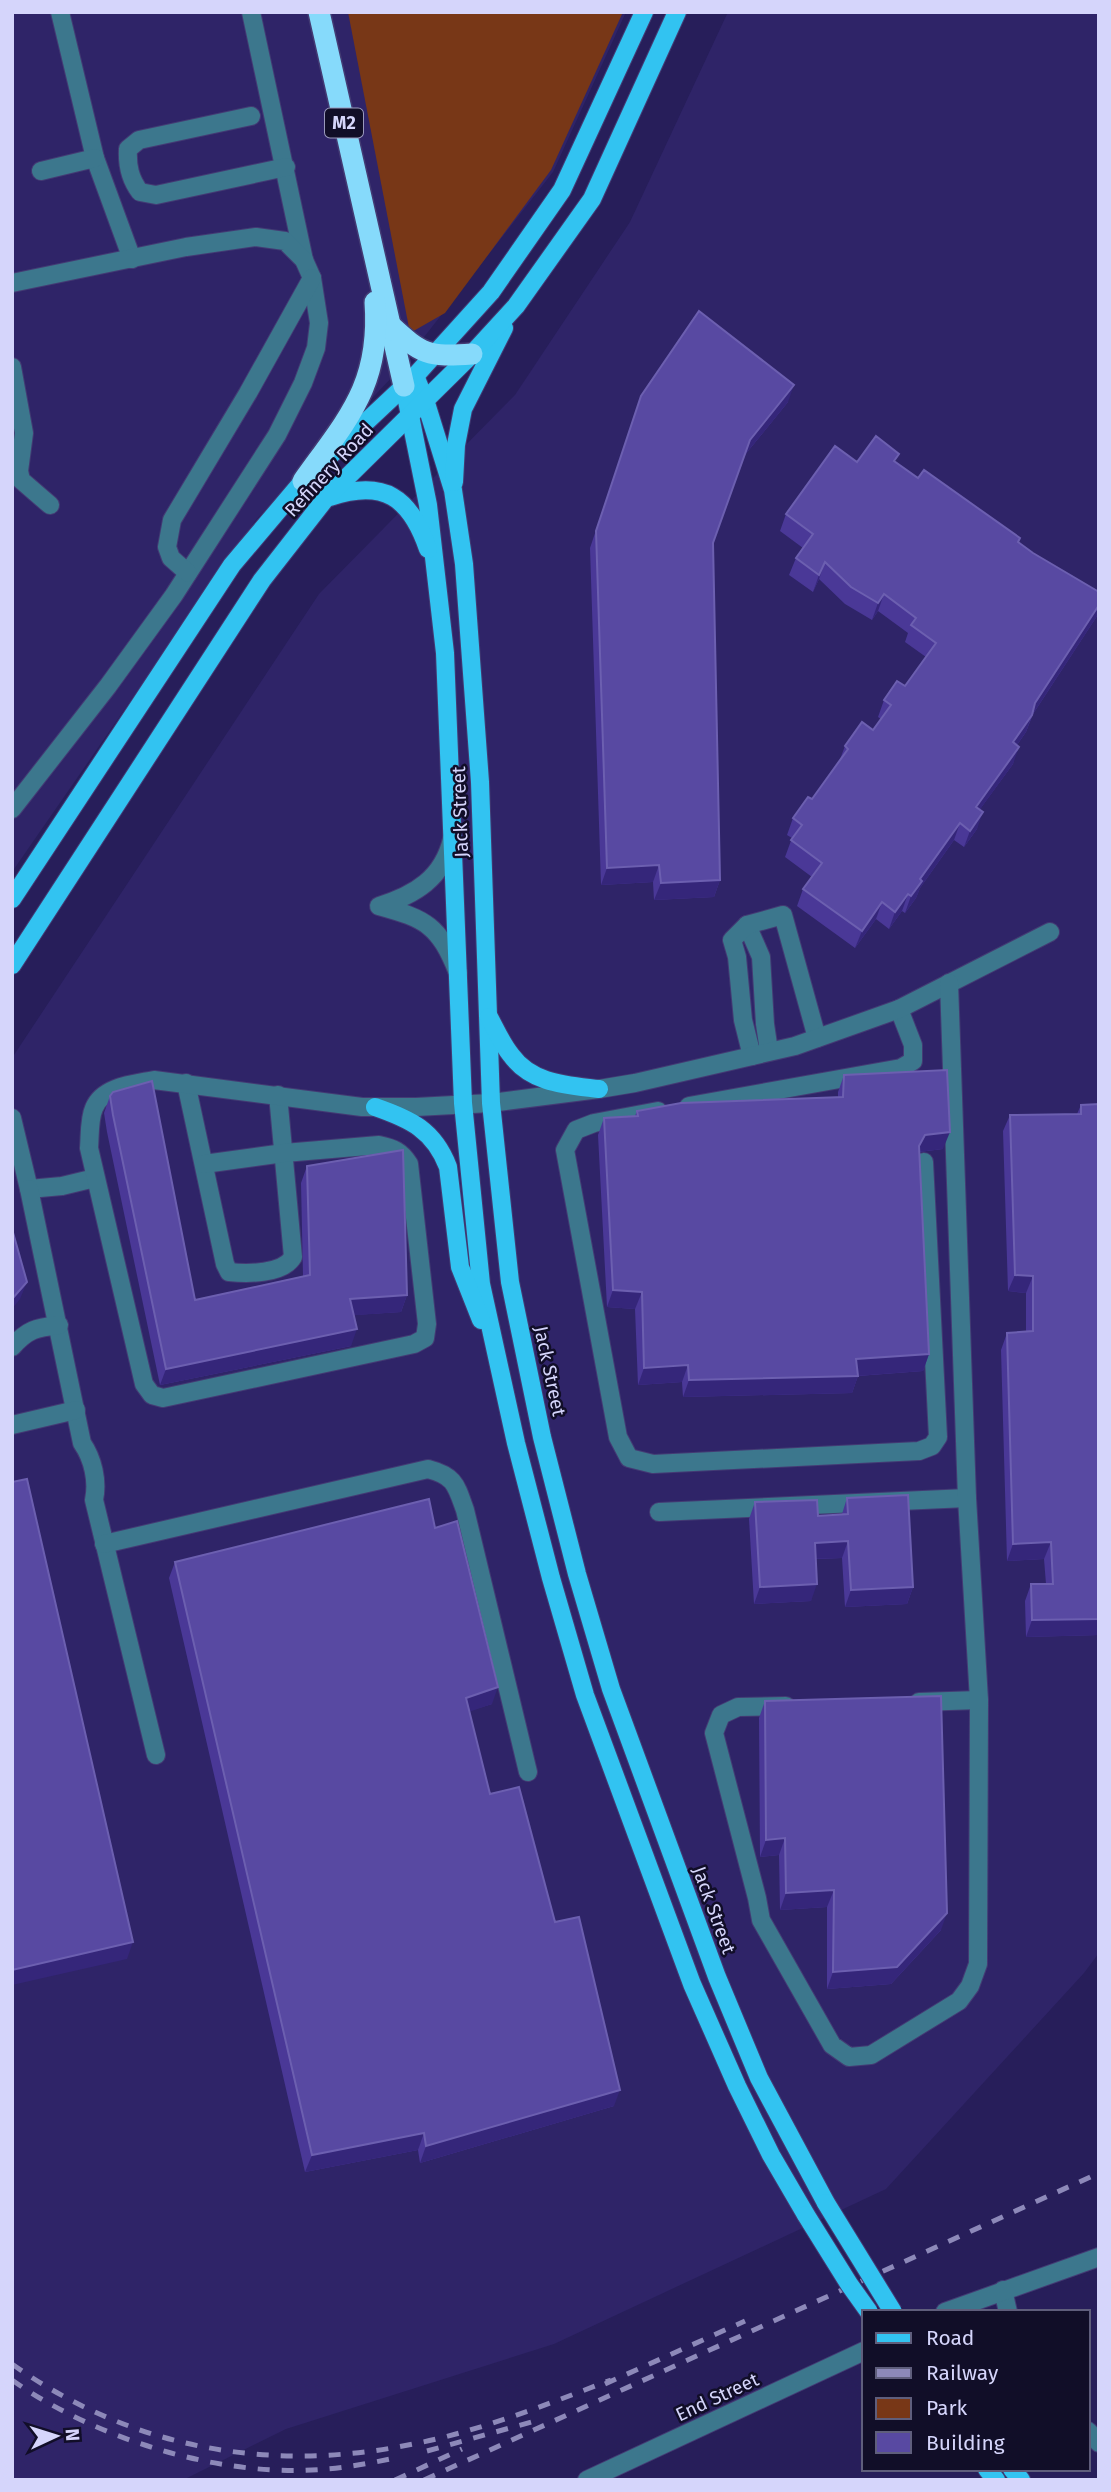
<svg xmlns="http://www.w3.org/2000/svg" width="1111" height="2492" font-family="'Fira Sans',sans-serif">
  <rect width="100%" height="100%" fill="#271e5a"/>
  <g fill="#2f2468">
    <path d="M12,12H626L553,172L396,373L255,521L12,872Z"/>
    <path d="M728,12H1099V1953L1084,1973L886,2189L554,2344L286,2429L183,2480H12V1058L319,594L515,395L630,222Z"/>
  </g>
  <path fill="#783717" d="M348,12H623L551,170L445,313L410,333Z"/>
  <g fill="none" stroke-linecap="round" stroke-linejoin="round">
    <defs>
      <g id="minor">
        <path d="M60,12L95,158L132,259"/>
        <path d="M251,12L304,260"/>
        <path d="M251,116L139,140L128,149C127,166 130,179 140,192L156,195L286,167"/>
        <path d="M41,171L95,158"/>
        <path d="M12,283L186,247L256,237L285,241L304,260L312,278L319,323L316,348L303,383L277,435L174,595L108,686L12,809"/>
        <path d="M12,367L24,433L19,471L21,480L50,505"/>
        <path d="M188,573L171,558L167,547L172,520L248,393L312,278"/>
        <path d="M452,839C443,878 415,895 379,906C426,919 439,925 458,973"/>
        <path d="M747,925L761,957L765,1024L769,1051"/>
        <path d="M752,1056L743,1020L737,957L732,940L747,925L783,915L817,1038"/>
        <path d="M186,1083L225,1264L229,1272C248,1274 283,1274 293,1257L278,1095"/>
        <path d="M689,1106L901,1068L913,1061V1045L899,1009"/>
        <path d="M658,1111L594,1123L576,1130L565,1150L618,1437L629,1458L653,1464L919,1451L932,1446L938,1437L924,1162"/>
        <path d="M12,1118L29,1189L62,1186L95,1178"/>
        <path d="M204,1164L284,1153L379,1145C393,1148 401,1151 409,1164L427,1324L425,1338L414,1344L163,1398L152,1395L144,1384L89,1148C90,1136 89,1119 94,1108C103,1086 134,1084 154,1080L362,1107H416L491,1103L599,1089L635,1083L795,1046L899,1009L1050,932"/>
        <path d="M29,1189L82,1443C93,1459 98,1481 94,1500L156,1755"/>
        <path d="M12,1347C28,1329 36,1328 59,1325"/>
        <path d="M12,1425L76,1410"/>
        <path d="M659,1512L967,1498"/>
        <path d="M104,1544L428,1469C455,1476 456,1485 465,1510L528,1772"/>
        <path d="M919,1702L979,1700"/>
        <path d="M786,1706L738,1707L721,1715L714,1733L757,1898L761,1920L832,2045L849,2057L871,2055L959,2001L970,1986L978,1964L979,1700L967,1498L949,983"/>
        <path d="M1003,2290L1008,2312"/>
        <path d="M945,2312L1099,2257"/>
        <path d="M1088,2431L1099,2443"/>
        <path d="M587,2480L864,2351"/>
      </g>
      <g id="major">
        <path d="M415,376L425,400L453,490L464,564L480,782L491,1103L510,1282L542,1437L577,1574L611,1689L717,1977L759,2078L826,2203"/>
        <path d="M404,386L428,505L445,653L463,1103L481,1284L516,1443L551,1578L585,1695L692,1984L737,2086L771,2155L806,2215"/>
        <path d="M454,482L456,445L463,409L504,328"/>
        <path d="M330,497C384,479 410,497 428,549"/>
        <path d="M12,899L232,565L303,481L415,376L491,292L562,190L644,12"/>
        <path d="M12,965L262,580L326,498L472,354L516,306L592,199L677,12"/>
        <path d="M489,1017C496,1030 502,1044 511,1055C532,1084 567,1085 599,1089"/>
        <path d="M375,1107C410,1119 434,1130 448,1167L460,1267L481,1320"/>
        <path d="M987,2469L996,2480"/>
        <path d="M1012,2469L1021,2480"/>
      </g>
      <g id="highway">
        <path d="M319,12L404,386"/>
        <path d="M390,325C422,355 428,357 472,354"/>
        <path d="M303,481C348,418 381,385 375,302"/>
      </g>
    </defs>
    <use href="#minor" stroke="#433b74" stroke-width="20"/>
    <use href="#major" stroke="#433b74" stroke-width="20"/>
    <use href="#highway" stroke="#433b74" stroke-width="24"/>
    <use href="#minor" stroke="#3c778d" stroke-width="18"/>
    <use href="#major" stroke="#32c3f1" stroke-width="18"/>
    <use href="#highway" stroke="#86dafb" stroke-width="21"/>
    <g stroke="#8d89b9" stroke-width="5" stroke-dasharray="12 12" stroke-linecap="butt">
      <path d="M12,2364C130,2448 268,2473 408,2445C478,2432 545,2405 611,2380"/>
      <path d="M12,2380C95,2439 224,2479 326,2469C351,2467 376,2462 400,2457"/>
      <path d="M605,2384L745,2321"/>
      <path d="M427,2451L535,2421"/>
      <path d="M395,2480L462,2449"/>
      <path d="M424,2480L1099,2173"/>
    </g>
    <defs>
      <g id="major-bridge">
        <path d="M826,2203L893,2312"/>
        <path d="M806,2215L849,2284L869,2312"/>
      </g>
    </defs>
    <use href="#major-bridge" stroke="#433b74" stroke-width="20" stroke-linecap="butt"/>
    <use href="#major-bridge" stroke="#32c3f1" stroke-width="18"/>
  </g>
  <g fill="#4a3897">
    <path d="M641,396L788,402L744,456L713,543L720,880L714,897L654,900L653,882L601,885L590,548Z"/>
    <path d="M857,462H896L918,478L1019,543L1099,613L1033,714L1026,732L1017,745L1013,764L980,809L977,829L964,847L954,840L920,888L916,898L905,913L902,911L889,929L876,919L855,948L797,906L803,889L812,877L785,857L792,838L787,835L793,818L812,799L839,762L845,746L873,730L881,719L878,717L884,700L905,686L926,657L905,642L908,633L878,611L872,620L845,604L819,579L813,592L789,575L796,558L803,548L780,531L786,514Z"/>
    <path d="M844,1075L943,1149L919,1152L929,1354L923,1371L858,1376L852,1393L683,1397L682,1382L638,1385L635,1309L607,1307L598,1135L604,1118L635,1116L637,1111L838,1097V1092Z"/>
    <path d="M110,1096L195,1300L303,1276L301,1183L307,1166L407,1295L401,1312L353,1315L351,1346L160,1385L107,1132L104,1113Z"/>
    <path d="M1099,1099V1635L1026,1637L1025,1601L1031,1584H1046L1044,1559L1007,1561L1001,1350L1007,1333L1026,1331V1293L1008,1291L1003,1131L1010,1115L1077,1114L1081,1105L1097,1104Z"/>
    <path d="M847,1498L913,1587L907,1604L845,1607L842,1558L816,1559L811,1601L754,1604L749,1519L755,1502L818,1516L842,1514Z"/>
    <path d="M435,1528L492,1704L469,1711L490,1794L555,1922L614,2106L420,2163L418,2150L305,2172L169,1578L175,1562Z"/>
    <path d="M765,1701L941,1930L891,1984L827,1989V1907L780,1910L779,1855L760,1857L759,1718Z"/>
  </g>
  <g fill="#35267a">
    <path d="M794,385L788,402L744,456L750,440Z"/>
    <path d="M825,562L819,579L813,592L819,575Z"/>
    <path d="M884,594L878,611L872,620L878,603Z"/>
    <path d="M1099,605V613L1029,720L1035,703Z"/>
    <path d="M1032,715L1026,732L1007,759L1013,742Z"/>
    <path d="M1019,747L1013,764L970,823L976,807Z"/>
    <path d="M983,812L977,829L964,847L970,831Z"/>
    <path d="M960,823L954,840L920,888L916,898L905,913L911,896L920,879Z"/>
    <path d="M659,865L653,882L601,885L607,868Z"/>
    <path d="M720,880L714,897L654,900L661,883Z"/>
    <path d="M908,894L902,911L889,929L895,912Z"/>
    <path d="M882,902L876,919L855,948L862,931Z"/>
    <path d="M950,1132L943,1149L918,1152L919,1146L925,1135Z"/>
    <path d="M1015,1275L1033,1276L1026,1293L1008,1291Z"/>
    <path d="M27,1282L20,1299L12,1309V1299Z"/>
    <path d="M613,1290L642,1292L635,1309L607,1307Z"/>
    <path d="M407,1295L401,1312L344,1316L350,1299Z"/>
    <path d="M357,1329L351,1346L160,1385L166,1369Z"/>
    <path d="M929,1354L923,1371L856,1376H858L852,1393L683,1397L689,1380L856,1359Z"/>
    <path d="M688,1365L682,1382L638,1385L644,1368Z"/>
    <path d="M848,1541L842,1558L809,1559L815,1543Z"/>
    <path d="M1051,1542L1044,1559L1007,1561L1013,1544Z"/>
    <path d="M817,1584L811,1601L754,1604L760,1587Z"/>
    <path d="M913,1587L907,1604L845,1607L851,1590Z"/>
    <path d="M1099,1619V1635L1026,1637L1032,1620Z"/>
    <path d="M498,1687L492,1704L460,1715L466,1698Z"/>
    <path d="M785,1838L779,1855L760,1857L766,1840Z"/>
    <path d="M834,1890L827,1907L780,1910L786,1893Z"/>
    <path d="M947,1913L941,1930L891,1984L827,1989L833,1972Z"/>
    <path d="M133,1942L127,1959L12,1985V1970Z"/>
    <path d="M620,2090L614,2106L420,2163L426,2146Z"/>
    <path d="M424,2133L418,2150L305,2172L312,2155Z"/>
  </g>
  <g fill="#5849a2" stroke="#6c5fb0" stroke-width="2">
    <path d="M699,311L794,385L750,440L713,543L720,880L661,883L659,865L607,868L596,531L641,396Z"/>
    <path d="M876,436L899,454L894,461L918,478L924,470L1020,538L1018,542L1033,553L1099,592V605L1035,703L1032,715L1013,742L1019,747L976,807L983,812L970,831L960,823L920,879L922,881L911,896L908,894L895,912L882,902L862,931L803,889L822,863L791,840L802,825L793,818L808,797L812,799L848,749L845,746L862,722L873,730L891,705L884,700L897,681L905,686L936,643L911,625L916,618L884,594L878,603L851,587L825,562L819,575L796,558L813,534L786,514L835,446L857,462Z"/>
    <path d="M947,1070L950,1132L925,1135L919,1146L929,1354L856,1359L858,1376L689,1380L688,1365L644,1368L642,1292L613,1290L604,1118L638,1116L637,1111L681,1103L843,1097L844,1075Z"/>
    <path d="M152,1081L195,1300L310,1275L307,1166L403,1150L407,1295L350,1299L357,1329L166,1369L113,1115L110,1096L113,1092Z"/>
    <path d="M1099,1104V1619L1032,1620L1031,1584H1053L1051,1542L1013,1544L1007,1333L1033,1331V1276L1015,1275L1010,1115L1081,1114V1105Z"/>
    <path d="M12,1229L27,1282L12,1299Z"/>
    <path d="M27,1479L133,1942L12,1970V1482Z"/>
    <path d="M908,1495L913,1587L851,1590L848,1541L815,1543L817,1584L760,1587L755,1502L817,1500L818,1516L848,1514L847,1498Z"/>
    <path d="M429,1499L435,1528L457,1521L498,1687L466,1698L490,1794L519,1787L555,1922L579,1917L620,2090L426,2146L424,2133L312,2155L175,1562Z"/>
    <path d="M941,1696L947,1913L897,1967L833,1972L834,1890L786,1893L785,1838L766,1840L765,1701Z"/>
  </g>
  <g text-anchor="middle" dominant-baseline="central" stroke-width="5" stroke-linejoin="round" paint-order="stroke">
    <rect fill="#110e28" stroke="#9a99bc" stroke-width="2" x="325" y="108.5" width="38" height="29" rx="5"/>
    <g font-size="18" font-weight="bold" fill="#d5d5fb">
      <text x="344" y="123">M2</text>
    </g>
    <g font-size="19" fill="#d5d5fb" stroke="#110e28">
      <text transform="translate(329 470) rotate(-47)">Refinery Road</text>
      <text transform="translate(460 812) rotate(-92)">Jack Street</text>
      <text transform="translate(550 1371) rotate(78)">Jack Street</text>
      <text transform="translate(714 1910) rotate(70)">Jack Street</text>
      <text transform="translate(717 2397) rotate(-25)">End Street</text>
    </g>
  </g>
  <rect width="1111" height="2492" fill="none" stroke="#d5d5fb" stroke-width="28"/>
  <rect x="862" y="2310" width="228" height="161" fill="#110e28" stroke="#5f5e7c" stroke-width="2"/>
  <rect x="876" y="2333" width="35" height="10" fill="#32c3f1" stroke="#5f5e7c" stroke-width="2"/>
  <text x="926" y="2345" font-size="21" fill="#d5d5fb">Road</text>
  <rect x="876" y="2368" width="35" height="10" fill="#8d89b9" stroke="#5f5e7c" stroke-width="2"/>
  <text x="926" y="2380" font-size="21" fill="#d5d5fb">Railway</text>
  <rect x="876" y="2398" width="35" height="21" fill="#783717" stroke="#5f5e7c" stroke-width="2"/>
  <text x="926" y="2415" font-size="21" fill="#d5d5fb">Park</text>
  <rect x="876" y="2432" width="35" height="21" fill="#5849a2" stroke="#5f5e7c" stroke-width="2"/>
  <text x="926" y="2450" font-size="21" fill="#d5d5fb">Building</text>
  <g transform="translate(56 2436) rotate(86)" stroke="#110e28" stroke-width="5" paint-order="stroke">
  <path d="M0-5L12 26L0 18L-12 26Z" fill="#d5d5fb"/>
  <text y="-10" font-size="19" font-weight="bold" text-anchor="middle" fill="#d5d5fb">N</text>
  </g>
</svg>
